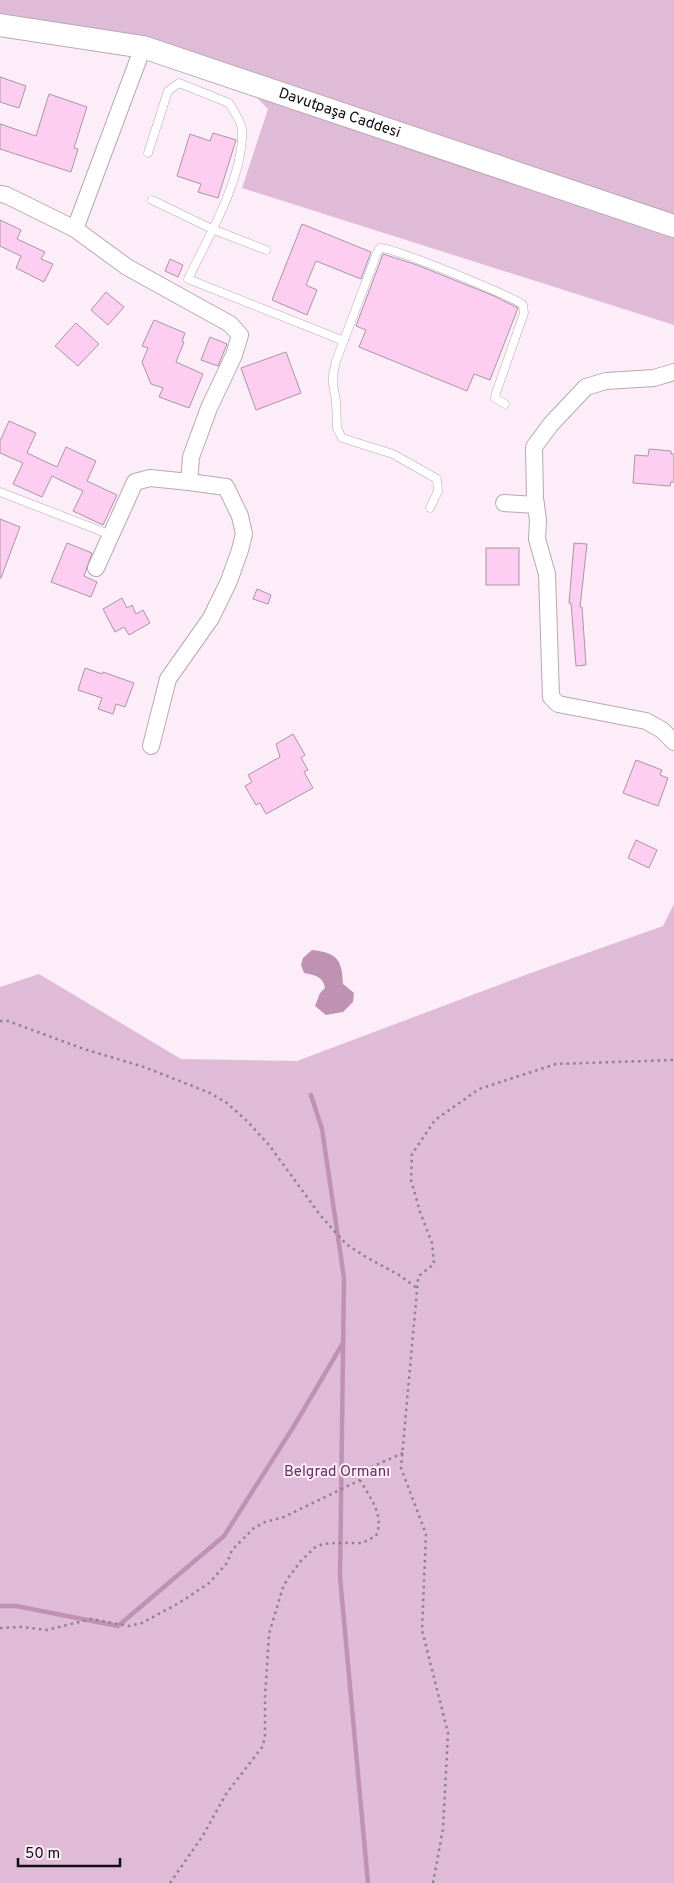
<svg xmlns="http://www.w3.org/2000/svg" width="674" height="1883" font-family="Overpass,sans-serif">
  <rect width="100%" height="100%" fill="#fdedf9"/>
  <g fill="#e0bbd7">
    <path d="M0,0H674V325L242,188L268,109L225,65L145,37L0,13Z"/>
    <path d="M674,904V1883H0V987L39,974L181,1059L297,1061L528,974L663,926Z"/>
  </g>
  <path fill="#bf92b4" d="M312,950C337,953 342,959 343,984L354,993L353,1002L343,1012L326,1015L315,1006L320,993L325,988C323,976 314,975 304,973L301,965L303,958Z"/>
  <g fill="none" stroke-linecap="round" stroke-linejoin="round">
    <g stroke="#bf92b4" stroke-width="4.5">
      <path d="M311,1095L322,1129L344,1278L340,1577L368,1883"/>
      <path d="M0,1606H16L118,1626L224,1536L294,1426L343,1343"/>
    </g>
  </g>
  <g fill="#fdcef1" stroke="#a697a2">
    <path d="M0,77L26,86L19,108L0,102Z"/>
    <path d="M49,94L87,107L74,148L78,149L71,172L0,149V124L36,136Z"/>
    <path d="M213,133L236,140L218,198L198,192L201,184L177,176L190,134L210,141Z"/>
    <path d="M0,220L21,230L17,239L45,252L41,259L53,264L44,282L16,268L21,256L0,246Z"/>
    <path d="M302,224L371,252L361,279L316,261L306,285L317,290L307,315L272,300Z"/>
    <path d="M383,254L417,265L494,296L518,308L490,380L474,374L467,391L359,347L366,330L356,326Z"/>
    <path d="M170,259L183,265L178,277L165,271Z"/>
    <path d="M106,292L124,307L108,325L91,310Z"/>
    <path d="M154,320L185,333L182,341L184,342L176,362L203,374L189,408L159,397L163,388L151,384L142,362L148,348L142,346Z"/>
    <path d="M76,323L99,344L78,366L55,346Z"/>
    <path d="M210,337L227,344L218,366L201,360Z"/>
    <path d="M286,352L301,393L256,410L241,368Z"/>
    <path d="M9,421L36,433L27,453L57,467L66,447L96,461L87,481L117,495L103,525L73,511L83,491L52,476L42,497L13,484L23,463L0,453V441Z"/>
    <path d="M649,449L671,451V454H674V482H671L670,486L633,483L635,455L648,456Z"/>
    <path d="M0,519L20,527L1,578H0Z"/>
    <path d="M67,543L92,553L84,576L97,582L91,597L51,582Z"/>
    <path d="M574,543L587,544L580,607H582L586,665L576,666L571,603H569Z"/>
    <rect x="486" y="548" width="33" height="37"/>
    <path d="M257,589L271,595L268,604L253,599Z"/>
    <path d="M122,598L127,608L132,605L136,614L143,610L150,623L129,635L124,627L115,632L103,609Z"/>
    <path d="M85,668L102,674L103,672L134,683L125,707L116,704L113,714L98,709L102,698L78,690Z"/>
    <path d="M293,734L305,755L301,758L308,770L304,772L313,788L266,814L260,803L256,805L245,786L252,782L248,775L280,757L276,744Z"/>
    <path d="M636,760L662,770L660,775L668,778L658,806L623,793Z"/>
    <path d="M636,840L657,850L649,868L628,858Z"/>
  </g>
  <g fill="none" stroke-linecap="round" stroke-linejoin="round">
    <defs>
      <g id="lane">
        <path d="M148,153L168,91L179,83L229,103C233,110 242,122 242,130C244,177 208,238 188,279L344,341"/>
        <path d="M152,200L212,229L266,250"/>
        <path d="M0,492L111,535"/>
        <path d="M430,508L438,491L437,479L393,454L342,438L337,428L336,400L333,385V375L336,361L377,253L380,248C392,247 512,296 523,305L524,313L496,393L495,398L505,404"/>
      </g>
      <g id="street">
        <path d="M0,194L6,195L75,229L127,267L230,324L240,335L234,355L209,408L191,457L189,482L226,487L240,516L244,534L240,550L229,581L211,618L168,679L151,746"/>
        <path d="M75,229L143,47"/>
        <path d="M674,372L654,378L606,381L586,387L551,424L534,447L535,498L538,520L537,539L547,574L551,697L558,704L646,721L662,730L674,742"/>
        <path d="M504,503L536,505"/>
        <path d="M96,568L135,482L150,478L189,482"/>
      </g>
      <g id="secondary">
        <path id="s1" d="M0,25L143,47L674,226"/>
      </g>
    </defs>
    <use href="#lane" stroke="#b7a9b3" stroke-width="9"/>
    <use href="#street" stroke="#b7a9b3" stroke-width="18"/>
    <use href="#secondary" stroke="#b7a9b3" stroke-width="24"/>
    <g stroke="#8e838b" stroke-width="2.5" stroke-dasharray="2.5 4" stroke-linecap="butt">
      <path d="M0,1021H8L84,1049L144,1067L210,1093L227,1103L247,1121L269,1145L320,1215L346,1244L366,1257L399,1275L417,1288"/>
      <path d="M0,1628L22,1627L47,1630L91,1619L129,1626L142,1623L179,1603L209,1583L227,1563L232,1550L254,1528L265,1522L284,1517L360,1480"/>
      <path d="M170,1883L202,1837L226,1794L263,1746L265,1735V1697L269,1634L283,1587L288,1578L300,1562L314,1548L323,1544L335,1543H362L376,1536C385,1515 370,1498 360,1480L367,1469L403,1453"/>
      <path d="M433,1883L443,1829L448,1733L422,1630L426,1534L401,1468L418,1279L420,1275L434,1264L432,1243L420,1212L411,1180L412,1154L435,1120L479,1089L556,1064L674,1060"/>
    </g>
    <use href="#lane" stroke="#fff" stroke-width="8"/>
    <use href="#street" stroke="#fff" stroke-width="16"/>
    <use href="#secondary" stroke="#fff" stroke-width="22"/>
  </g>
  <g text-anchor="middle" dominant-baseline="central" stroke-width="4" stroke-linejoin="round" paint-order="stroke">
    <g font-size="15" fill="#120d11" stroke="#fdedf9">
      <text stroke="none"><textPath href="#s1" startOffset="352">Davutpaşa Caddesi</textPath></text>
    </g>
    <g font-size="15" fill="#662f5b" stroke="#fdedf9">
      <text x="337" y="1472">Belgrad Ormanı</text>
    </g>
  </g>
  <path d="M18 1858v8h102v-8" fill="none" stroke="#120d11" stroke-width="2.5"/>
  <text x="25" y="1858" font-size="15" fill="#120d11" stroke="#fdedf9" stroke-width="4" paint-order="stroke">50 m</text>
</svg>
